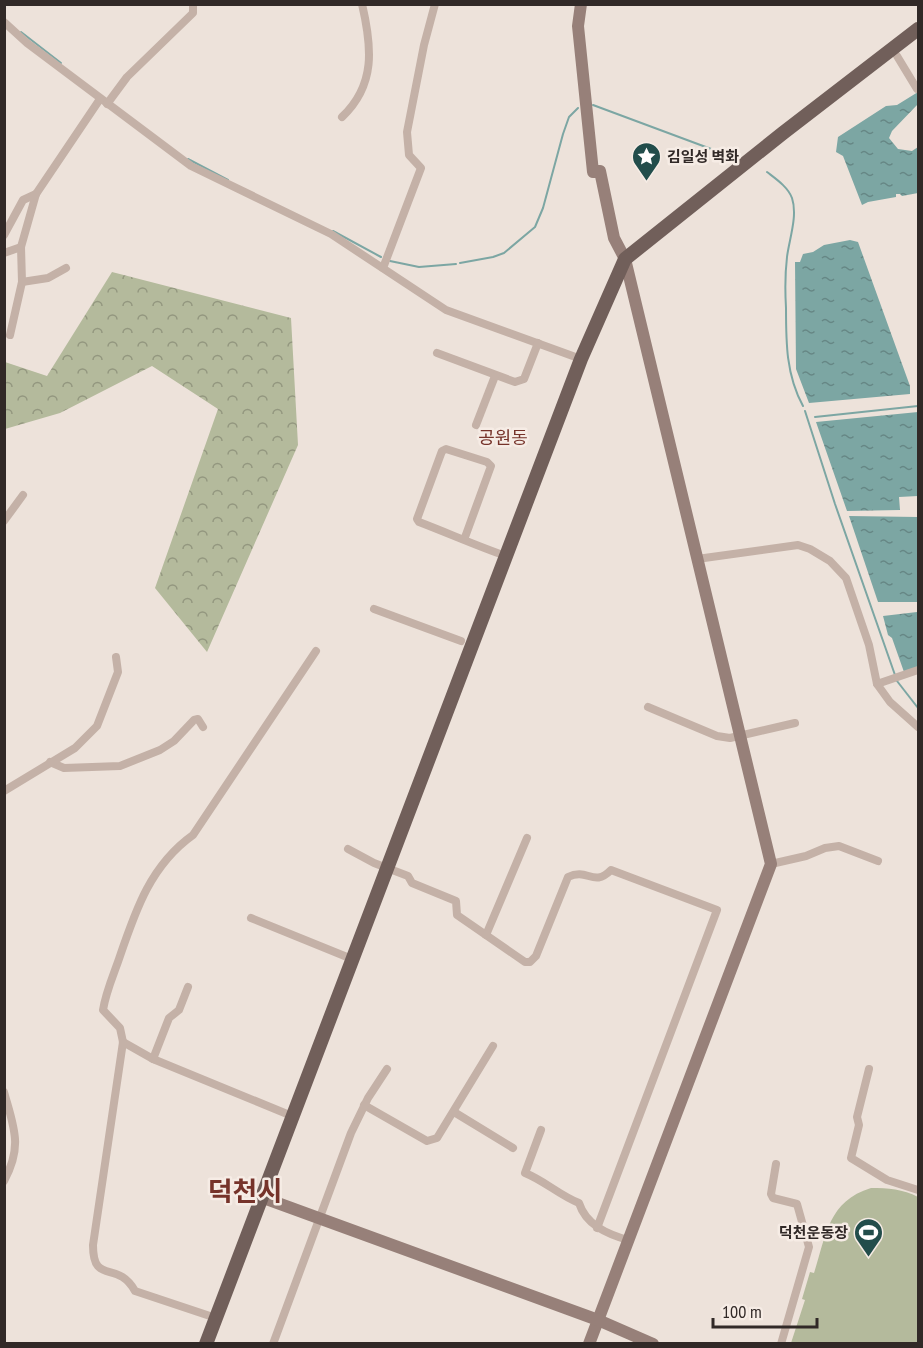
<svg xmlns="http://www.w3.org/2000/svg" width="923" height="1348" font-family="'PT Sans Narrow','Noto Sans KR',sans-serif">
  <defs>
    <pattern id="forest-crowns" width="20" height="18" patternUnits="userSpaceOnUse" patternTransform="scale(1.5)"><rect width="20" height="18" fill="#b4ba9c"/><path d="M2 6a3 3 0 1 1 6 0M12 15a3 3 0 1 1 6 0" fill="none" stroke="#93977f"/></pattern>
    <pattern id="water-ripples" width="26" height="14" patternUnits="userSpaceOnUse" patternTransform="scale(1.5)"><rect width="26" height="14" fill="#7ca6a3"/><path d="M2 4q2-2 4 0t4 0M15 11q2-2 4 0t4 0" fill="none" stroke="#668785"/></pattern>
  </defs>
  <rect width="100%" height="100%" fill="#ede2da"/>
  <path fill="url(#forest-crowns)" d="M112,272L291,318L298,445L207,652L155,588L218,409L152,366L60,413L5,429V362L47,376Z"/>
  <path fill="#b4ba9c" d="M871,1188C888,1188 903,1189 918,1197V1343H791L805,1300L802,1299L810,1272L814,1273C826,1236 828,1201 871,1188Z"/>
  <g fill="url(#water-ripples)">
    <path d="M918,92V104L892,131L889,138L898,149L912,151L918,147V193L902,196L900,194H896V197L868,202L862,205L843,156L836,152L838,137L886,106L897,105Z"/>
    <path d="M850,240L858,242L910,386V394L809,403L796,369L795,262H800L803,254L813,252L824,245Z"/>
    <path d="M918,412V496L899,497L900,510L847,511L816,422Z"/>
    <path d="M849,516L918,517V602H878Z"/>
    <path d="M917,612L918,615V668L904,672L892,638L888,635L883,616Z"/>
  </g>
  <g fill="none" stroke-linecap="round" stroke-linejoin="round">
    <g stroke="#7ca6a3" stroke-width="2">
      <path d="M21,32L61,63"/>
      <path d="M593,105L730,156"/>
      <path d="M188,159L228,180"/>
      <path d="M767,172C776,179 788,187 792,198C798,216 789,240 787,257C785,274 785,291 786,308C786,342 786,375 803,406"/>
      <path d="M333,231L381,257"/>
      <path d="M390,261L419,267L456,264"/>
      <path d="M460,263L493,257L504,253L535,227L543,208L563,134L569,117L578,108"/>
      <path d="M805,411L835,504L895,675"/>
      <path d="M815,417L918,406"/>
      <path d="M897,681L918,708"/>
    </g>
    <g stroke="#c4b1a7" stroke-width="8">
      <path d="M4,22L27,43L191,166L331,234L446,310L581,359"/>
      <path d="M897,56L917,89"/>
      <path d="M107,104L127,77L193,13V4"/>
      <path d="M342,117C376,85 372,47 362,4"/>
      <path d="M4,235L23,200L36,194"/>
      <path d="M4,253L21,247"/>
      <path d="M383,268L421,168L409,155L407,132L424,45L435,4"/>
      <path d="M22,282L48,278L66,268"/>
      <path d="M10,335L22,282L21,247L36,194L100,99"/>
      <path d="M437,353L515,382L524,379L538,343"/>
      <path d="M476,425L495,376"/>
      <path d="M4,521L23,495"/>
      <path d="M464,540L491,466L487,462L446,449L442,451L417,519L419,522C448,533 477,546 506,556"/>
      <path d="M697,559L798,545L810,549L830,561L846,578L869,645L877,684L890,702L918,727"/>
      <path d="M374,609L461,641"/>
      <path d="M877,684L918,670"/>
      <path d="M648,707L717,736L730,738L795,723"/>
      <path d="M50,762L64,768L120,766L160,750L174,741L194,720L198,719L203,727"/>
      <path d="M4,791L75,748L97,726L118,672L116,657"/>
      <path d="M348,849L374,863L408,876L412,883L456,901L457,915L525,962H530L536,956L568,877C588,867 593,888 611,870L717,910L597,1228"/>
      <path d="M771,864L806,856L825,848L839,846L878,861"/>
      <path d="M251,918L352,959"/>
      <path d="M486,935L527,838"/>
      <path d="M123,1042L153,1059L292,1116"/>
      <path d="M153,1059L169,1018L179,1010L188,987"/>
      <path d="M869,1069L857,1117L859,1125L851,1158L887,1180L918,1190"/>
      <path d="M4,1092C14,1128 23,1146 4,1181"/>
      <path d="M364,1105L427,1141L437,1138L493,1046"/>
      <path d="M454,1112L513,1148"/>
      <path d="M541,1130L525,1173C545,1181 559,1195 579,1203C586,1225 607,1234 628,1240"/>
      <path d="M776,1164L771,1194L773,1198L797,1204L809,1247L781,1344"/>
      <path d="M216,1318L135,1291C117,1259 93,1286 93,1245L123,1042L120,1028L103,1010C106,991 114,974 120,956C136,909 151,865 193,835L316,651"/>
      <path d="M273,1344L351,1133L368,1098L387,1069"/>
    </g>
    <g stroke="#978079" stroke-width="12">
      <path d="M581,4L578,26L593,172L600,171L614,238L625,259L771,864L589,1344"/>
      <path d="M261,1197L598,1320L653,1344"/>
    </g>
    <path stroke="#715f5a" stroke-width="14" d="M206,1344L581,359L625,259L783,133L918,29"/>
  </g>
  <defs>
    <symbol id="sight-pin" viewBox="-11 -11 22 30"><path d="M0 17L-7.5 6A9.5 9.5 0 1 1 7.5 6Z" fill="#224d4b" stroke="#f6ece5"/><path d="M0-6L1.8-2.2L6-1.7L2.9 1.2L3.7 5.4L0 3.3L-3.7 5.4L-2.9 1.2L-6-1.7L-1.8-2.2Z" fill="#fff"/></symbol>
    <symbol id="stadium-pin" viewBox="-11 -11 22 30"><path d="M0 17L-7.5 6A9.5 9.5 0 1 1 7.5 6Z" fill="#224d4b" stroke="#f6ece5"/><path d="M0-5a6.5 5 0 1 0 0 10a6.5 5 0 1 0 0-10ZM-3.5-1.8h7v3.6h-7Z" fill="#fff"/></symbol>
  </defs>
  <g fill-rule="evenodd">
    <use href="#sight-pin" x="630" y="140" width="33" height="45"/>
    <use href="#stadium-pin" x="852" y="1216" width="33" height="45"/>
  </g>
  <g text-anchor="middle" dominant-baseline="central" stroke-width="5" stroke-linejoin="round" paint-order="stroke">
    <g font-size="15" font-weight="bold" fill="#312927" stroke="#f6ece5" text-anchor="start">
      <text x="667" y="156">김일성 벽화</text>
      <text x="848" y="1232" text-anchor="end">덕천운동장</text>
    </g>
    <g font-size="18" fill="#76332a" stroke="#f6ece5">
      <text x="503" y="437">공원동</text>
    </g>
    <g font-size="27" font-weight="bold" fill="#76332a" stroke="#f6ece5">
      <text x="245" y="1191">덕천시</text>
    </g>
  </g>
  <rect width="923" height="1348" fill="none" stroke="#312927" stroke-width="12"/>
  <path d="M713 1318v9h104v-9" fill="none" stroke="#312927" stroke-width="3"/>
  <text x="722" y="1318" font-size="18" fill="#312927" stroke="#f6ece5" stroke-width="4.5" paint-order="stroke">100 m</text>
</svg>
